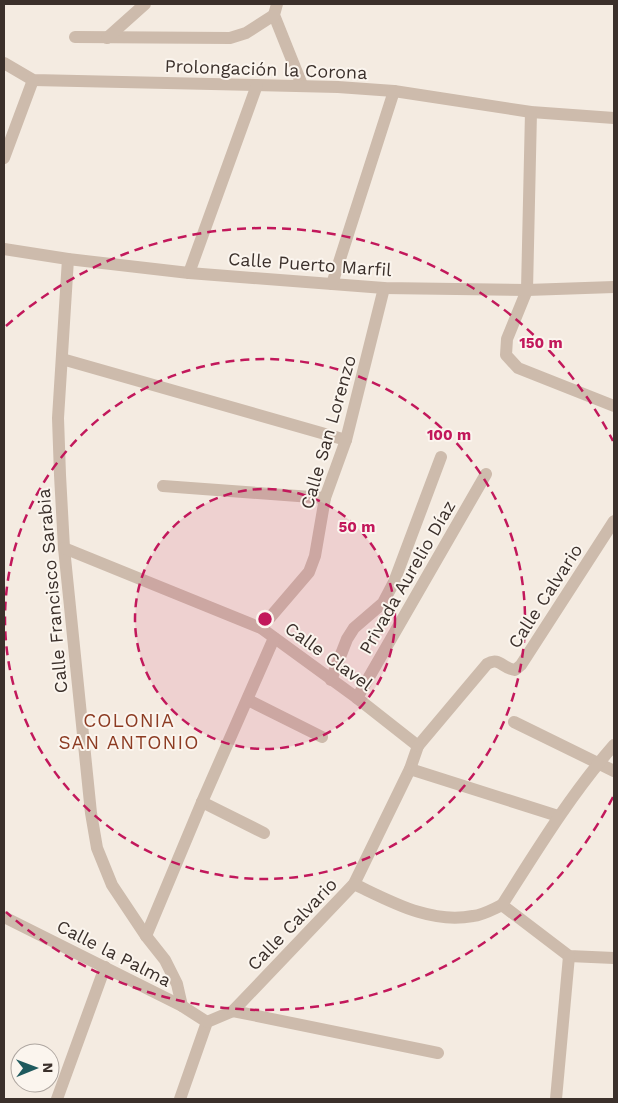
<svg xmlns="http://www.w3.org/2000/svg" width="618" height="1103" font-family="'Work Sans',sans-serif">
  <rect width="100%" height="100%" fill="#f4ebe1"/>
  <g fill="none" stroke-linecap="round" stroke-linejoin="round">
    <g stroke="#cdbbac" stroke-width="12">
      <path d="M277,4L274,15L302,85"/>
      <path d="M75,37L230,38L246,33L274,15"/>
      <path d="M107,38L145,4"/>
      <path d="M4,63L33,80L338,87L394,91L531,112L614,118"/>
      <path d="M531,112L527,290L507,339L506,355L518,368L614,406"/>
      <path d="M4,158L33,80"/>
      <path d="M4,249L68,259L189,273L384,288L527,290L614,287"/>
      <path d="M68,259L58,418L60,475L64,548L91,813L97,848L112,885L146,936L165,960L177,984L182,1006"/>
      <path d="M189,273L257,85"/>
      <path d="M332,284L394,91"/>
      <path d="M62,359L346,440"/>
      <path d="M163,486L325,498"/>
      <path d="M64,548L261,628L357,698L418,746L410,769L354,884L233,1011L207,1022L180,1099"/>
      <path d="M261,628L309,572L315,556L325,498L346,440L384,288"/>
      <path d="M331,680L347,639L354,628L383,603L394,582L441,457"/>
      <path d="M357,698L486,474"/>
      <path d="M248,700L322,737"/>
      <path d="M514,722L614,771"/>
      <path d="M418,746L487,664C499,656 503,669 515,670L521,665L614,521"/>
      <path d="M410,769L558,816"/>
      <path d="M202,802L264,833"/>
      <path d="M354,884C392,902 430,924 473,916C483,915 493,909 502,905L569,956L614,958"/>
      <path d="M502,905C537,850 571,794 614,745"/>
      <path d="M4,917L182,1006L207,1022"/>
      <path d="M146,936L202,802L274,638"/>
      <path d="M233,1011L438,1053"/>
      <path d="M57,1099L105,967"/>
      <path d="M556,1099L569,956"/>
    </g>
  </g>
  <circle cx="265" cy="619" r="130" fill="#c2185b" fill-opacity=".12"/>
  <g fill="none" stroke="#c2185b" stroke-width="2.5" stroke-dasharray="9 6">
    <circle cx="265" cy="619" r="130"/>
    <circle cx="265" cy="619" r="260"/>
    <path d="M613 797A391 391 0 0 1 6 912M6 326A391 391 0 0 1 613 441"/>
  </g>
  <g text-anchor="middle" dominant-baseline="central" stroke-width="4" stroke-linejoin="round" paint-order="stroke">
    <g font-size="18" fill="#3b302b" stroke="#fbf5ee">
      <text transform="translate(266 69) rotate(2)">Prolongación la Corona</text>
      <text transform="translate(310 264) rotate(4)">Calle Puerto Marfil</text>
      <text transform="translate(328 432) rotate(-74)">Calle San Lorenzo</text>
      <text transform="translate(407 577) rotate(-60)">Privada Aurelio Díaz</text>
      <text transform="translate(52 591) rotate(-95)">Calle Francisco Sarabia</text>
      <text transform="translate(545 596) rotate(-57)">Calle Calvario</text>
      <text transform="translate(329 656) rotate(36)">Calle Clavel</text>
      <text transform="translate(292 924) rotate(-46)">Calle Calvario</text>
      <text transform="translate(114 953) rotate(27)">Calle la Palma</text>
    </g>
    <g font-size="19" letter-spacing="1" fill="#8c3b22" stroke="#fbf5ee">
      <text x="129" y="720">COLONIA<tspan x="129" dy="22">SAN ANTONIO</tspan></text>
    </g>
  </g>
  <circle cx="265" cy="619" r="8" fill="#c2185b" stroke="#fbf5ee" stroke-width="2.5"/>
  <g font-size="15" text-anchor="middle" font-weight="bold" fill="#c2185b" stroke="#fbf5ee" stroke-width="4" stroke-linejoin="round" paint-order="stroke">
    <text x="541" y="348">150 m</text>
    <text x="449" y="440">100 m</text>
    <text x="357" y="532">50 m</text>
  </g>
  <rect width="618" height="1103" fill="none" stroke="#3b302b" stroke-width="10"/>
  <g transform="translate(35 1068) rotate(89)"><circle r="24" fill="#fbf5ee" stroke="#aea6a0"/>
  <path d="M0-4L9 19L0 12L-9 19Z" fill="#1f5a5e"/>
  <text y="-8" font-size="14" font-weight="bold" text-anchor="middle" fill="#3b302b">N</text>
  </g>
</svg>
